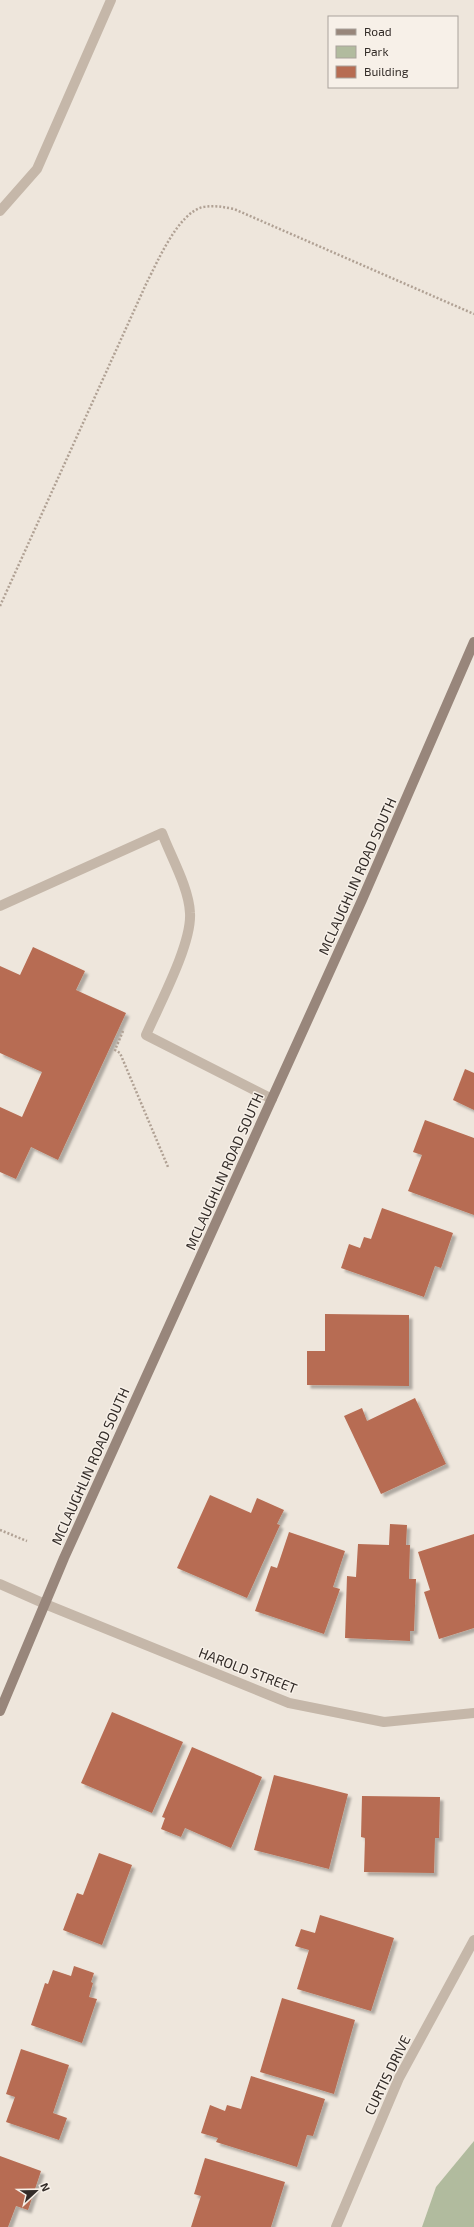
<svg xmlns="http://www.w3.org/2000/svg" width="474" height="2227" font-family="'Exo 2',sans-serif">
  <defs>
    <filter id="shadow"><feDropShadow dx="3.5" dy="3.5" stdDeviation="1" flood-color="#0004"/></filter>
  </defs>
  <rect width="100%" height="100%" fill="#eee6dc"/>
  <path fill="#b1bb9e" d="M474,2141V2227H422L436,2187Z"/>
  <g fill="#b76c52" filter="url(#shadow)">
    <path d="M33,947L85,971L76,990L126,1013L58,1160L31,1147L16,1179L0,1172V1107L22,1117L42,1072L0,1053V966L20,975Z"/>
    <path d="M465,1069L474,1073V1110L453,1100Z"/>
    <path d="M425,1120L474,1138V1215L408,1191L422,1155L413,1152Z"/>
    <path d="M382,1208L453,1233L441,1268L435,1266L424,1297L341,1268L349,1244L360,1248L364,1237L371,1239Z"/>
    <path d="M325,1314L409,1315V1386L307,1385V1351H325Z"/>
    <path d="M415,1398L446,1464L381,1494L344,1416L362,1408L367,1421Z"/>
    <path d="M210,1495L251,1513L257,1498L284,1510L277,1524L280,1525L247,1598L177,1568Z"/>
    <path d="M390,1524L407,1525L406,1545H410L409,1579H416L414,1631H410V1641L345,1638L347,1576L356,1577L358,1544L389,1545Z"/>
    <path d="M289,1532L345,1551L333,1587L340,1589L324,1634L255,1611L271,1566L277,1568Z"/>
    <path d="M474,1534V1628L439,1639L424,1592L430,1590L418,1552Z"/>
    <path d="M112,1712L183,1742L152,1813L81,1783Z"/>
    <path d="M192,1747L262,1777L231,1848L185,1828L181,1837L161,1829L165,1818L162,1817Z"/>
    <path d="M274,1775L348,1794L329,1869L254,1850Z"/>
    <path d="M362,1796L440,1797L439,1838H435L434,1873L364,1872L365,1838L361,1837Z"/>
    <path d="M99,1853L132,1865L102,1945L63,1930L77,1893L83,1895Z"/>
    <path d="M320,1915L394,1938L371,2011L297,1989L309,1950L295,1946L301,1929L315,1933Z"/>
    <path d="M74,1966L94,1973L91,1982L93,1983L89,1997L97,1999L82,2043L31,2025L45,1983L48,1984L53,1970L71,1976Z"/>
    <path d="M282,1998L355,2020L334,2094L260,2072Z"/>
    <path d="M21,2049L69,2065L53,2113L67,2118L59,2140L6,2122L15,2097L6,2094Z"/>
    <path d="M251,2076L325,2099L313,2136L307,2135L297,2167L216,2142L218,2138L201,2133L210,2105L225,2111L227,2105L241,2109Z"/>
    <path d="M0,2156L41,2171L28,2210L16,2206L8,2227H0Z"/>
    <path d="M205,2158L285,2182L271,2227H191L201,2196L194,2194Z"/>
  </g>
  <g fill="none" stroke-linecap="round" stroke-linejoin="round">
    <g stroke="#b0a194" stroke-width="2.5" stroke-dasharray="2 2" stroke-linecap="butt">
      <path d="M0,606L147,282C158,261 178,213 203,207C214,205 223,207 234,209L474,314"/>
      <path d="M123,1031L115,1050L120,1053L168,1167"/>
      <path d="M0,1530L27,1541"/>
    </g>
    <g stroke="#c5b7a9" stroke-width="10">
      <path d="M0,211L37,169L111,0"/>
      <path d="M0,906L162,833C171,857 189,888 190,913C192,944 159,1005 146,1035L272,1099"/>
      <path d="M0,1584L45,1604"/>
    </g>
    <g stroke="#c5b7a9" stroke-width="10">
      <path d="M45,1604L289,1703L384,1722L474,1713"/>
      <path d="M336,2227L399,2078L474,1940"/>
    </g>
    <path stroke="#98867b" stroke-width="10" d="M0,1711L64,1558L362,900L474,642"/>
  </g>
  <g text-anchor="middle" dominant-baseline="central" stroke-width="3" stroke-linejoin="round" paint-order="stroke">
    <g font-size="14" fill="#332c28" stroke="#f7f0e8">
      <text transform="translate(357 876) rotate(-66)">MCLAUGHLIN ROAD SOUTH</text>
      <text transform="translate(224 1171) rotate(-66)">MCLAUGHLIN ROAD SOUTH</text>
      <text transform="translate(90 1466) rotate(-66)">MCLAUGHLIN ROAD SOUTH</text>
      <text transform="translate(248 1670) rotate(21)">HAROLD STREET</text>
      <text transform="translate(387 2075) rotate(-64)">CURTIS DRIVE</text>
    </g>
  </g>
  <rect x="328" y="16" width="130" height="72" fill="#f7f0e8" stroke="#a9a29b"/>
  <rect x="336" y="29" width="20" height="6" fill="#98867b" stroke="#a9a29b"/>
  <text x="364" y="36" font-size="12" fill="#332c28">Road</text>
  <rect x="336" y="46" width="20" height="12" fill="#b1bb9e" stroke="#a9a29b"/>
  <text x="364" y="56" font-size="12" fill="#332c28">Park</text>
  <rect x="336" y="66" width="20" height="12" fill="#b76c52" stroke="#a9a29b"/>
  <text x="364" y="76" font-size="12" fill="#332c28">Building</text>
  <g transform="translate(36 2191) rotate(68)" stroke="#f7f0e8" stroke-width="3" paint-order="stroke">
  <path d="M0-3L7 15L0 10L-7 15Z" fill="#332c28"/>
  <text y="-6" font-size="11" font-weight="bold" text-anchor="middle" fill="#332c28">N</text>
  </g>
</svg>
